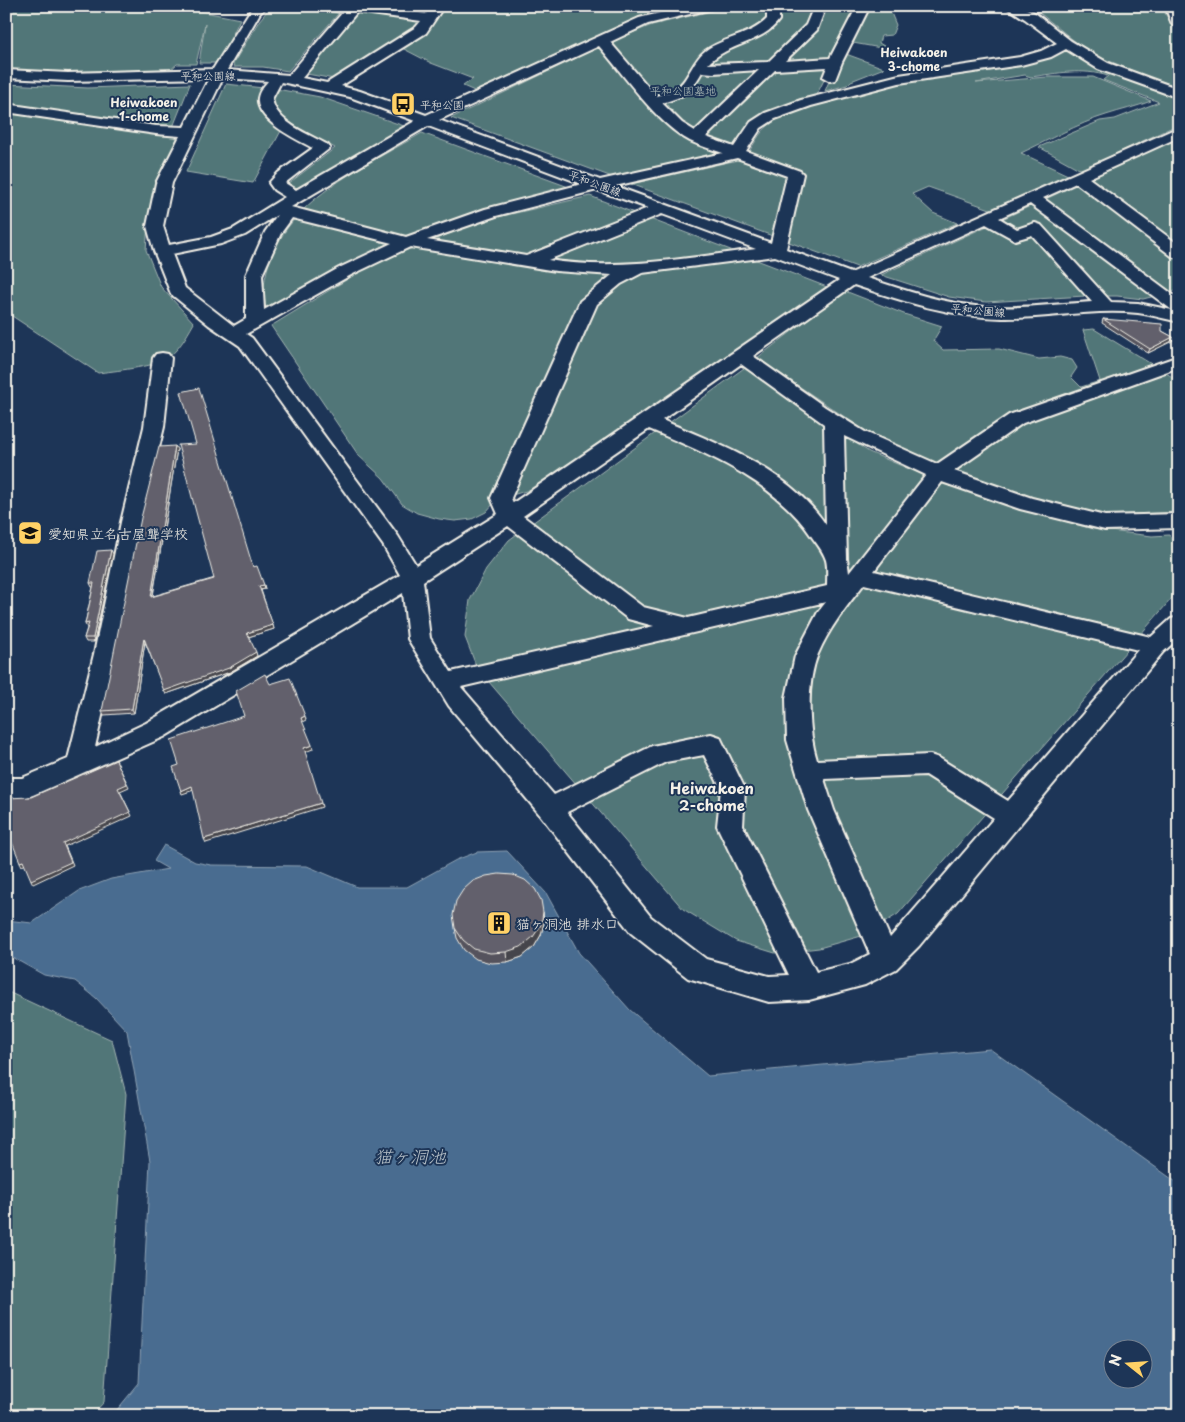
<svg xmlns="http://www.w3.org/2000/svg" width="1185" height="1422" font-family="'Playpen Sans','Klee One',sans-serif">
  <rect width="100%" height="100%" fill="#1d3557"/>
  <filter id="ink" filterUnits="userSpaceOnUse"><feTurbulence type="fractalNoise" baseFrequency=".02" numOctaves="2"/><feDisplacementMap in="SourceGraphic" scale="10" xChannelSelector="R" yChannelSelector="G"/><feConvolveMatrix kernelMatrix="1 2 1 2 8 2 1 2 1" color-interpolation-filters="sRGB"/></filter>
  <g filter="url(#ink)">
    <g fill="#517678" stroke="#a2b4b0">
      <path d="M6,6H174L240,19L219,63H199L205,24L196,64H177L168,72C113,73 60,74 6,69Z"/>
      <path d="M271,6H345L288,71L263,67H234L233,64L259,21Z"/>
      <path d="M363,6H435L412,36L334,79L307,74Z"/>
      <path d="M444,6H638L653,16L479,93L463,86L473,79L431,63L402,48L420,34Z"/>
      <path d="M733,6H861L816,96C795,104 772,109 754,123C741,132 736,146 724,155L615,178L451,118L612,41L652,25Z"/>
      <path d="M868,6H893L891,13L896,25L892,35L881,36L879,43L884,46L881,48L853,43L846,54L884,68L851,81L847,85L825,91L837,62Z"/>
      <path d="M1031,6H1150L1166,8L1165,13L1179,38V87L1148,77L1102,58L1077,43Z"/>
      <path d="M1063,48L1085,62L1179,98V124L1081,170L1039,147L1100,121L1115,119L1159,102L1103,80L1108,76C1082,68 1058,73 1031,77L1025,75L976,83L1047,77H1093L1151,101C1136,107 1121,110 1106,115C1077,124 1049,140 1021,153L1070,176L993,210L928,187L912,194L933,213L957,223L857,267L631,184L742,159C755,148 755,134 773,122C789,112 811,106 830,101C906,77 986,65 1063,48Z"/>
      <path d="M6,84L88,88L190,84L173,127L6,105Z"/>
      <path d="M226,84L282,90L320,97L407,127L345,161L300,189L288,184L335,148L291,124L282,129L253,183L186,172Z"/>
      <path d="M6,110L180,135L157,180L148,224L146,250L161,287L194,323C186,337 178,352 164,360C153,367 113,371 98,373L6,312Z"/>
      <path d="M422,133L574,189L486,211L266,309C265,302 263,294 264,286C274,204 359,170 422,133Z"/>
      <path d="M1169,142L1179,146V290L1143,299L1117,296H1085L986,302L949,297L881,275Z"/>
      <path d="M590,196L827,287L547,485L512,495L494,503L486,512L472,519L455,521L439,519L417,513L402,504L383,478L359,456L271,326L364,269L397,254L485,220Z"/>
      <path d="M845,291L904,314L942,326L933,341L943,350L999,349L1039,359L1060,357L1072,360L1077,368L1071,377L1081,387L1100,381L1083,330L1094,329L1179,381V512L1107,515L1068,507L1011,491L932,463L873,436L757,358Z"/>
      <path d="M744,368L869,452L942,483L1025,510L1093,529L1152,536L1169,535L1179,550V590L898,914L865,935L819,948L775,953L736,941L683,909L477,668L465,637L470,600L486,569L509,540Z"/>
      <path d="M6,991L112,1040L126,1094L104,1402L91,1416H6Z"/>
    </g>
    <path fill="#496c90" stroke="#8da1b3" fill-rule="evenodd" d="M164,845L195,862L211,865L307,866L357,887H407L456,860L477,852L507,851L546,893L579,953L630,1010L708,1076L990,1049L1179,1184V1416H112L139,1383L150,1161L127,1031L96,998L75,981L44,975L6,954V920L32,923L79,891L111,879L168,869L154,861ZM1112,1350H1142V1380H1112Z"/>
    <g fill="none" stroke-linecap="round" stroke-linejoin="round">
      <defs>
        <g id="minor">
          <path d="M253,6H267L260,13L227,70L289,75L343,12L321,9L320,6H369L426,14L431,6H444L426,33L341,86L360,91L426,115L639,18L689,6H712L711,9L648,24L610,42L656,96C662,94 669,93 674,90C688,82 692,61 705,51C723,37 749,37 767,19V6H779V20C762,44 728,43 708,64L768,62L806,25L814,6H826L817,30L785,61L830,58L857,6H870L842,62L835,80L830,81L823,77L827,67L775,70L706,137L734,147L751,122L765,113L801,100L899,75L1020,57L1041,51L1057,43L1025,19L1005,6H1021L1035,13L1071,41L1108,63L1179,89V98L1098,69L1066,49L1051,57L1021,65L899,83L811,106L775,119L761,128L746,151L800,171L803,174L786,249L851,273L1179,127V137L1089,178L1179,245V258L1173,257L1076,183L1043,198L1179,299V322C1165,319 1152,315 1138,313C1093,308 1047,319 1002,318C951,317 902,301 854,285L753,356L825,407L865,432L937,464L1009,415L1179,356V367L1023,423L954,471L1032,498L1105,516L1179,514V528L1105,530L1020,509L942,482L874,571L1151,637L1171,619L1179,617V638L1163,652L919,946L896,969L865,985L809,1000L769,1002L688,978L631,933L541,816L449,706L408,639L403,593L164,737L33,795L24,798H6V778H22L68,759L94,654L121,522L144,427L153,358L156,354L162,353L168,354L171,358L164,427L141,522L116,654L95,747L146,723L400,575L383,545L240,346L209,325L171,294L154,251L147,226L156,183L180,136L156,134L6,112V104L156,126L184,127L209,78L68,81L6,78V70L68,73L213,69ZM357,12L421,21L416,27L327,83L302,78ZM599,46C625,76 656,123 690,141C700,146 712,149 723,153L600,180L439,120ZM759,70L695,131L682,123L662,103C686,96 690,93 702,72L713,73ZM223,78L268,81C264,86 259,91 258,98C255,120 297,140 313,148L278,173L269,183L274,190L285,197L233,229L211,237L169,245L163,226L172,183ZM281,82L350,97L415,121L296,190L285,183L330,148L328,145C309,134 276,123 272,99ZM428,126L582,184L485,209L406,237L291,207ZM737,158L787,176L771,243L615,186ZM597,190L648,208L526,256L427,240L496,216ZM1030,204L1172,310L1138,303L1111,302L1041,225L1035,223L1017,229L999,218ZM662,214L756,249C687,258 617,271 548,260ZM277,215L265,232L246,275V319L234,326L185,288L172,254L221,244L245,235ZM292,218L392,243L339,268L264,310L262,275L281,233ZM986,224L1015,240L1032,235L1092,302C1057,304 1021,309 986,307C945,304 906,291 867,278ZM410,247L556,271L612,275L580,301L491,498L498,514L416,565L398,536L252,338L246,334L351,275ZM775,256L839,280L513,503L511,498L597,304L621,284L642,273ZM741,364L824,424L826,525C788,469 721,445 662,420ZM649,429C709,455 774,480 812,537C817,544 823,551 826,560C828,568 827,578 827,586L688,618L643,607L523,516ZM844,436L926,475L849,573L847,559ZM508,526L628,619L654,626L451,672L430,638L423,581ZM864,584L1138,650L1008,801L939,758L930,755L817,760C808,731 806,683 818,654C829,628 847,606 864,584ZM826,602L818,612L795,656L786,698L787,740L808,810L870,954L850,964L816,972L743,826L745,789L720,737L711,734L652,746L554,795L461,687ZM704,755L721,789L717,826L789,975L769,976L706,959L651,917L567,812L666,762ZM926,775L994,818L890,938L834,810L824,779Z"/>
          <path d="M1165,6H1178L1179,28L1172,24Z"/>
        </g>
      </defs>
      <use href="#minor" stroke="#f4f1e8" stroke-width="4"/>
      <use href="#minor" fill="#1d3557" fill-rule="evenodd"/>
    </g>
    <g fill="#54535d" stroke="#f4f1e8">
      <path d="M1103,319L1162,331L1173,337L1172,341L1148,353L1102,323Z"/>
      <path d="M177,449L153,596L253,567L264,585L265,589L261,590L274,629L248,637L257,656L230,672L166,694L145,642L134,713L104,715L102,711Z"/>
      <path d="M113,554L94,642H86L84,638L87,628L85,624L93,587H92L90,583Z"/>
      <path d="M543,912L544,922L541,935L534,947L522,957L507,962L491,963L476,959L464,950L457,938L455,928Z"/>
    </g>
    <g fill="#45444c" stroke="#f4f1e8">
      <path d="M1173,337L1172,341L1148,353L1150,349Z"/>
      <path d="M175,446L177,449L152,600L151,597Z"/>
      <path d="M111,550L113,554L94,642L93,638Z"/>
      <path d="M264,585L265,589L260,590L259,586Z"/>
      <path d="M273,625L274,629L248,637L247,633Z"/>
      <path d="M144,638L145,642L134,713L132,709Z"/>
      <path d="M256,652L257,656L230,672L166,694L164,691Z"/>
      <path d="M305,716L306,720L302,722L301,718Z"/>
      <path d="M312,745L313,749L305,752L304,748Z"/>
      <path d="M116,760L129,787L120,791L132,816L65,846L73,865L33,884L31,880L63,843L118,788Z"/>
      <path d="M192,786L194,790L182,794L181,791Z"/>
      <path d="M321,803L322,807L206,843L204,839Z"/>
      <path d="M23,861L26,864L22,866L20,862Z"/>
      <path d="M543,912L544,922L541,935L534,947L522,957L507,962L506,952Z"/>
    </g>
    <g fill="#62616c" stroke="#f4f1e8">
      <path d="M1103,319L1162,324V331L1173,337L1150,349Z"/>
      <path d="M199,388L253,567L257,566L264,585L259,586L273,625L247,633L256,652L229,668L164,691L144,638L132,709L102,711L141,518L159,447L175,446L151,597L214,579L178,445L196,444L181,392Z"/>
      <path d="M111,550L93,638H84L89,623L85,624L94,583H90L97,551Z"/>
      <path d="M265,674L270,684L290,678L305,716L301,718L312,745L304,748L321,803L204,839L192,786L181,791L173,767L179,765L171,740L244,716L236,691Z"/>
      <path d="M116,760L127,784L118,788L130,812L63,843L71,862L31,880L23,861L20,862L6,827V798L31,797Z"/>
      <path d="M499,874L513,875L525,880L535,889L541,900L543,912L541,925L533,937L521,947L506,952L490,953L474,949L463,940L455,928L453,915L456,901L463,890L473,881L486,876Z"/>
    </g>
  </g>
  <defs>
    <symbol id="bus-square" viewBox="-11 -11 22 22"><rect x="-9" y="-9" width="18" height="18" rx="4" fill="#ffd166" stroke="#1d3557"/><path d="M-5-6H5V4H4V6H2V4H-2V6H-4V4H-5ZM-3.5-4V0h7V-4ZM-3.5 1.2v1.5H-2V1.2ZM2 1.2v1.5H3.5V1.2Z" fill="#111"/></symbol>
    <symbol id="school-square" viewBox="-11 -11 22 22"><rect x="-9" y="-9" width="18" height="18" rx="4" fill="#ffd166" stroke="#1d3557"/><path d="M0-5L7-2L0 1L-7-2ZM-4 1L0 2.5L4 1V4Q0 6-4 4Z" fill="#111"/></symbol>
    <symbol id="building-square" viewBox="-11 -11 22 22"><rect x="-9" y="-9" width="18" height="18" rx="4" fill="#ffd166" stroke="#1d3557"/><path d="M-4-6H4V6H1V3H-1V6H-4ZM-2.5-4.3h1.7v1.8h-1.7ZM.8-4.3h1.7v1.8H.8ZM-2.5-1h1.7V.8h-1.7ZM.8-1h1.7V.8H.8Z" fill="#111"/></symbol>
  </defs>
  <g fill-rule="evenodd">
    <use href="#bus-square" x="389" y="90" width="28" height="28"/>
    <use href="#school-square" x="16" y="519" width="28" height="28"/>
    <use href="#building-square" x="485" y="909" width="28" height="28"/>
  </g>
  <g text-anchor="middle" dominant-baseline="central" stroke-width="4" stroke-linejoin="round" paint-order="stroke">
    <g font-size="11" fill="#f4f1e8" stroke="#1d3557">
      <text x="208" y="75">平和公園線</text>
      <text transform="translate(595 183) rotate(20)">平和公園線</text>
      <text transform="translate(978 310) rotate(5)">平和公園線</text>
    </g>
    <g font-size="11" fill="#b3c0bb" stroke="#1d3557">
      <text x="683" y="90">平和公園墓地</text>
    </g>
    <g font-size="11" fill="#f4f1e8" stroke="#1d3557" text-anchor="start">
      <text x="420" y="104">平和公園</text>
    </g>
    <g font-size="12" font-weight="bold" fill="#f4f1e8" stroke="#1d3557">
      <text x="914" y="52">Heiwakoen<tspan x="914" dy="14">3-chome</tspan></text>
      <text x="144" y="102">Heiwakoen<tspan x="144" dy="14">1-chome</tspan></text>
    </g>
    <g font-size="14" fill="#f4f1e8" stroke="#1d3557" text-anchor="start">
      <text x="48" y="533">愛知県立名古屋聾学校</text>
      <text x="516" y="923">猫ヶ洞池 排水口</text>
    </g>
    <g font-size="15" font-weight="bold" fill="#f4f1e8" stroke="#1d3557">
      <text x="712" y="787">Heiwakoen<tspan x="712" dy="17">2-chome</tspan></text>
    </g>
    <g font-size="18" font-style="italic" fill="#b8c2c9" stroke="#1d3557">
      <text x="410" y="1155">猫ヶ洞池</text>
    </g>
  </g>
  <rect width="1185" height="1422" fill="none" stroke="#1d3557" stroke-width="25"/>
  <rect x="12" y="12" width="1160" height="1397" fill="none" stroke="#f4f1e8" stroke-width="2" filter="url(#ink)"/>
  <g transform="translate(1128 1364) rotate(287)"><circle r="24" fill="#1d3557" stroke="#738091"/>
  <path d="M0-4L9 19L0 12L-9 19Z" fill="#ffd166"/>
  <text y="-8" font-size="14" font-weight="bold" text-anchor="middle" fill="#f4f1e8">N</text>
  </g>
</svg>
